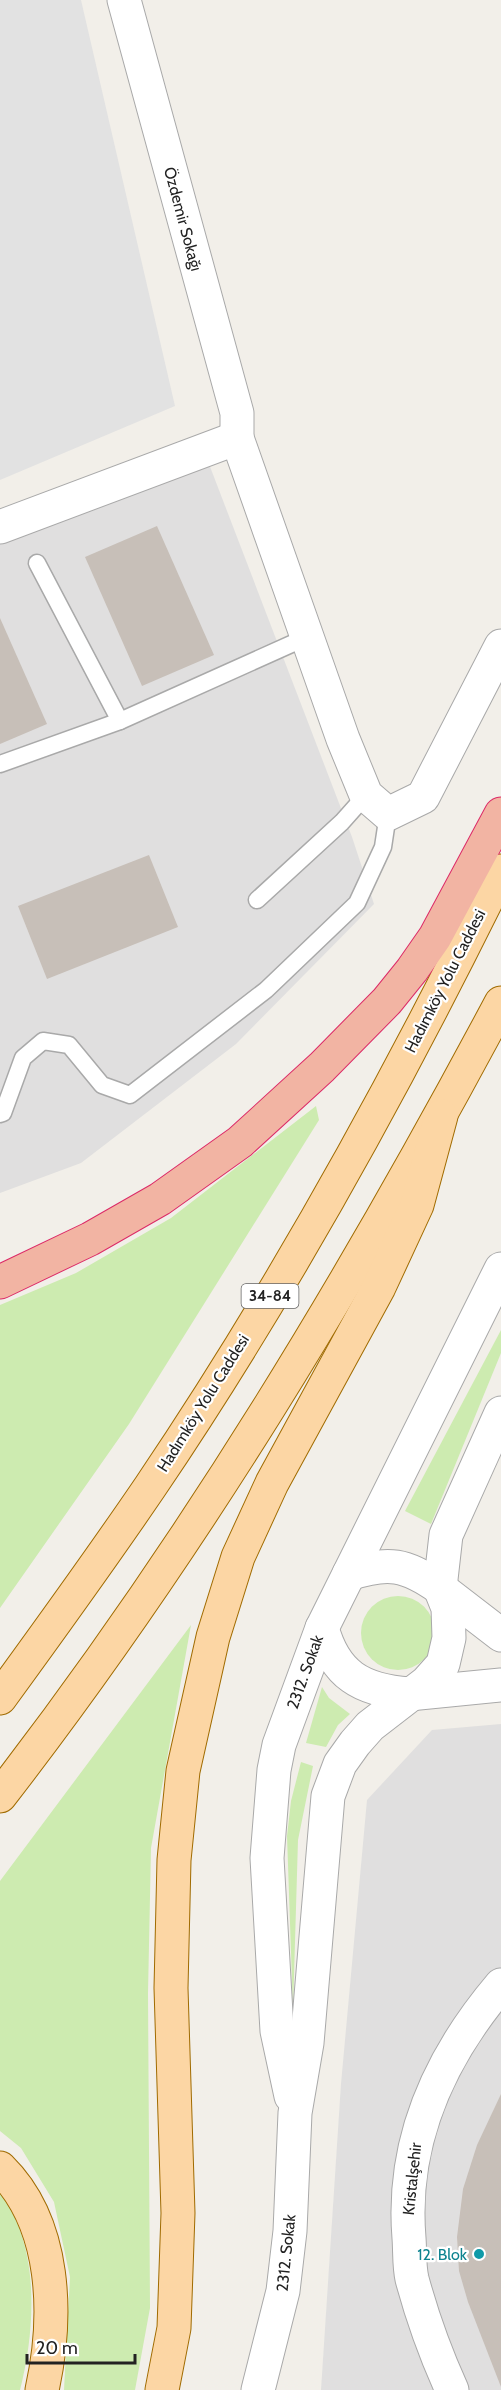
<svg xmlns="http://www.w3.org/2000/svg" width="501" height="2390" font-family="Cabin,sans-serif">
  <rect width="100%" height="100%" fill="#f2efe9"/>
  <g fill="#e0dfdf">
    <path d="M209,464L352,837L374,904L236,1044L81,1163L0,1193V542Z"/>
    <path d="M501,1724V2390H321L341,2084L367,1800L432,1730Z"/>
  </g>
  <g fill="#cdebb0">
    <path d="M316,1106L319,1120L129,1424L0,1608V1305L76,1273L171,1218Z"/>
    <path d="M501,1330V1353L431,1524L405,1511Z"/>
    <circle cx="398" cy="1633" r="37"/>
    <path d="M191,1625L151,1848L148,1993L150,2308L135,2390H64L70,2277L54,2202L21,2148L0,2131V1881Z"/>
    <path d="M322,1687L329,1698L350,1714L338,1725L326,1747L306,1743Z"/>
    <path d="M301,1762L313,1766L298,1840L293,2010L287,1836L291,1801Z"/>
    <path d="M0,2191C40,2248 36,2326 20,2390H0Z"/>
  </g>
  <path fill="#e2e2e2" d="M0,0H81L175,406L0,480Z"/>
  <g fill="#c7bfb8">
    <path d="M157,526L214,655L142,686L85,557Z"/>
    <path d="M0,618L47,724L0,744Z"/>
    <path d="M149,855L178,927L47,979L18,906Z"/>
    <path d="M501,2094V2387L468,2302L459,2271L457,2237L463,2189L477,2145Z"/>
  </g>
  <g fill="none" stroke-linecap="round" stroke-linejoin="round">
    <defs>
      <g id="service">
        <path d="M37,563L120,721"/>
        <path d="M0,764L120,721L307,637"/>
        <path d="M257,900L342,822L366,795"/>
        <path d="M0,1114L3,1113L23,1058L43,1041L69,1045L102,1085L130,1095L266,990L357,903L383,847L388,814"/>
      </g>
      <g id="minor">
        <path d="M124,0L237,413V438"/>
        <path d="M0,527L237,438L343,739L366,795L388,814L423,797L501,646"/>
        <path d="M440,1588L501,1635"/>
        <path d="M409,1694L501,1685"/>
        <path d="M452,2390C436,2355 422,2316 412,2279C409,2266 410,2251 409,2238C401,2141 439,2058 501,1985"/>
      </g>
      <g id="tertiary">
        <path d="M349,1574C388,1561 406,1564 440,1588"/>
        <path d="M322,1628C335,1675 361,1690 409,1694"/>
        <path d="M291,2096L277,2031L267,1858L274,1770L279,1745L322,1628L501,1269"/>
        <path d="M258,2390L283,2291L290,2231L295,2113L307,2043L328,1796L340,1764L355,1743L370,1726L427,1682L443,1664L449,1638L448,1608L440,1588L446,1535L501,1413"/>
      </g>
      <g id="primary">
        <path d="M0,1698C51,1628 101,1559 150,1487C282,1292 397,1083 501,871"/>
        <path d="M0,1796C192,1548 354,1279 501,1003"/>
        <path d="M0,2168C57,2224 58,2317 42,2390"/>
        <path d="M162,2390L174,2328L178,2213L171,1988L174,1860L183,1771L213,1637L238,1557L272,1483L379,1287L417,1205L441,1116"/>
      </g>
      <path id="trunk" d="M0,1282L90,1239L160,1199L240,1142L322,1067L387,1001L412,970L435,937L501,814"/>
    </defs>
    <use href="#service" stroke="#a9a9a9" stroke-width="19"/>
    <use href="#minor" stroke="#a9a9a9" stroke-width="35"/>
    <use href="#tertiary" stroke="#a9a9a9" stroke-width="35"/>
    <use href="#primary" stroke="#a06b00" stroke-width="35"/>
    <use href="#trunk" stroke="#dc2a67" stroke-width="35"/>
    <use href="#service" stroke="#fff" stroke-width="16"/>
    <use href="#minor" stroke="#fff" stroke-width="33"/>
    <use href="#tertiary" stroke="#fff" stroke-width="33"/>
    <use href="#primary" stroke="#fcd6a4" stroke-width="33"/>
    <use href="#trunk" stroke="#f2b4a3" stroke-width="33"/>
  </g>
  <circle fill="#0f9aa8" stroke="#fff" stroke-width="2" cx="479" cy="2254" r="6"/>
  <g text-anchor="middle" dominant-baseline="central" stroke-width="4.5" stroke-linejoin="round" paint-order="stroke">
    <rect fill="#fff" stroke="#646464" stroke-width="1.5" x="241.5" y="1284" width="57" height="24" rx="4.5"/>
    <g font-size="15" font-weight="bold" fill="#222">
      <text x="270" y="1296">34-84</text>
    </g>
    <g font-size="16" fill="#222" stroke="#fff">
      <text transform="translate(183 219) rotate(75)">Özdemir Sokağı</text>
      <text transform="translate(445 981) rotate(-63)">Hadımköy Yolu Caddesi</text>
      <text transform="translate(203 1403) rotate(-58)">Hadımköy Yolu Caddesi</text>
      <text transform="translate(305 1672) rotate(-70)">2312. Sokak</text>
      <text transform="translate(412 2179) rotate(-84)">Kristalşehir</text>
      <text transform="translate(286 2253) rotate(-84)">2312. Sokak</text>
    </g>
    <g font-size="16" fill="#0d838f" stroke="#fff" text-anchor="end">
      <text x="467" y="2254">12. Blok</text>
    </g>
  </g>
  <path d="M27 2354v9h108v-9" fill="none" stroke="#222222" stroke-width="3"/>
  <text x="36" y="2354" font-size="18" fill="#222222" stroke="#ffffff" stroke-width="4.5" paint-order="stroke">20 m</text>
</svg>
